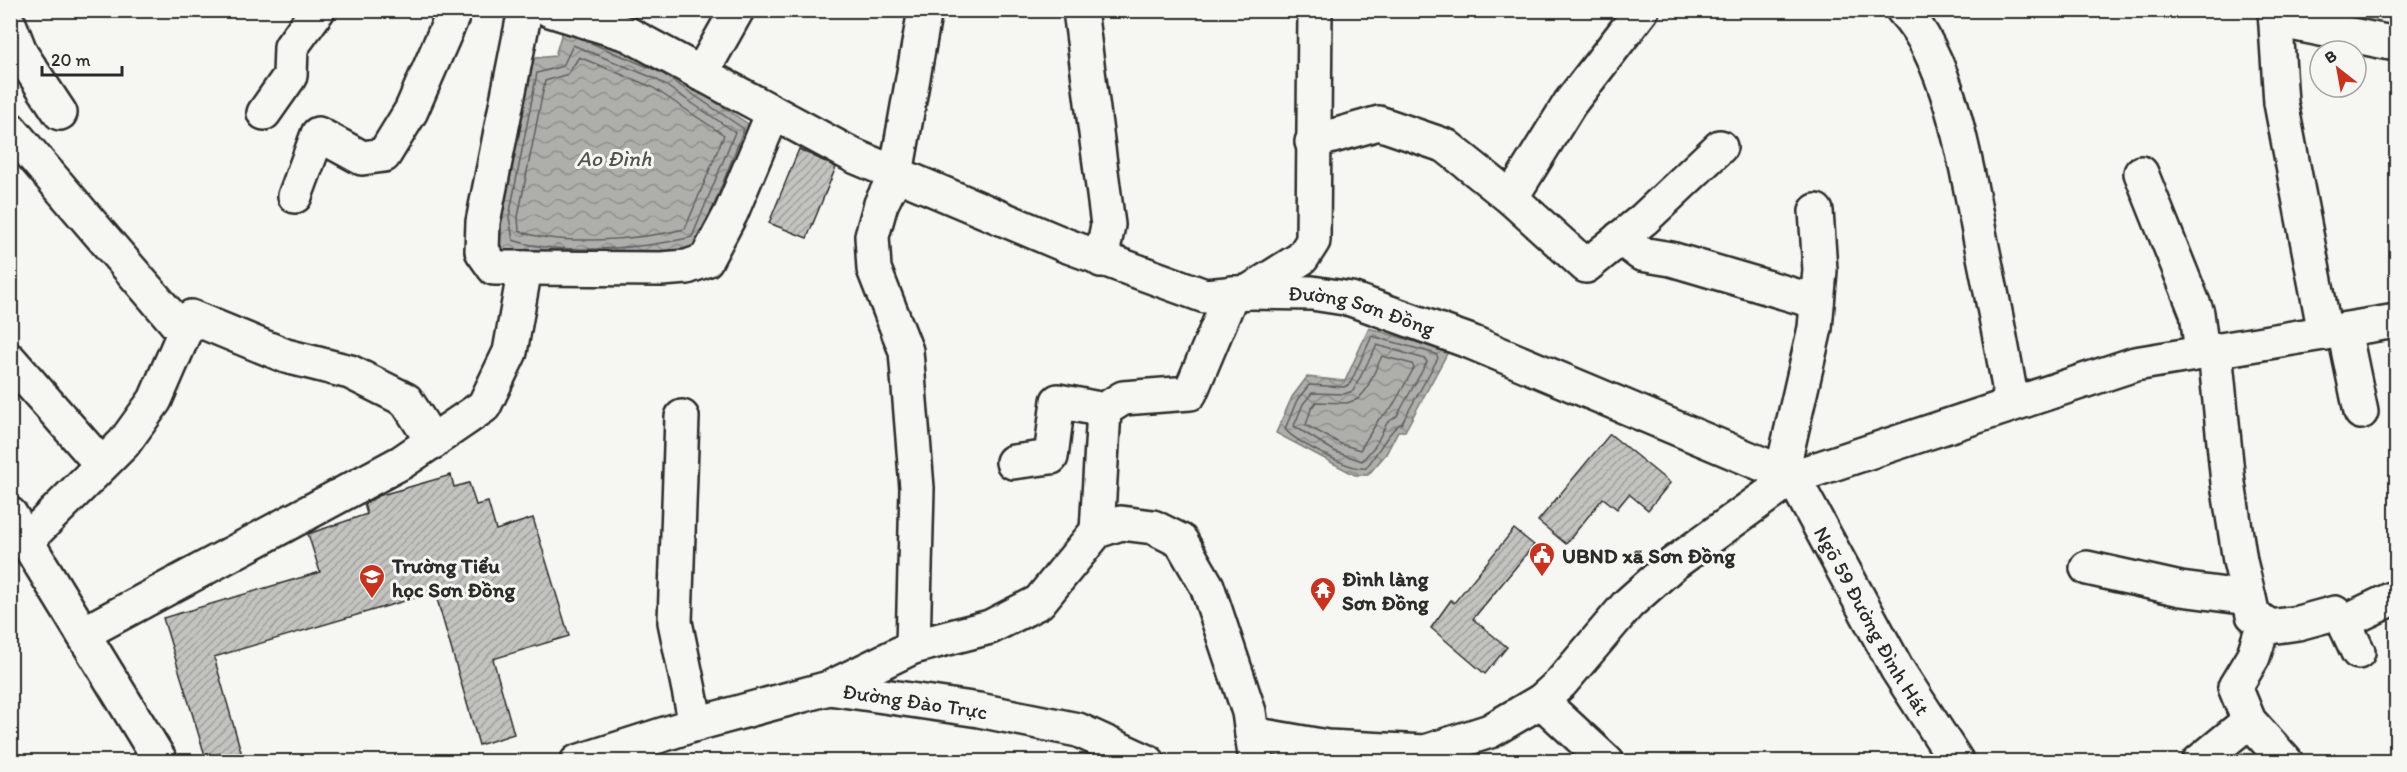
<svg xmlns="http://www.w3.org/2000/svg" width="2407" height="772" font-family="Itim,sans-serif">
  <defs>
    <pattern id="water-waves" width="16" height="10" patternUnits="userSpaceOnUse" patternTransform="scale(1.5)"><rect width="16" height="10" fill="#aeaeab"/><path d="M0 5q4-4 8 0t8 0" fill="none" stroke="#8e8e8b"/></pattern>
    <pattern id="building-hatch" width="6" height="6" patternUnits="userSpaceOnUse" patternTransform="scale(1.5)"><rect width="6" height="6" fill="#c3c3c0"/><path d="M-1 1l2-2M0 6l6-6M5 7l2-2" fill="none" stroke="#9f9f9c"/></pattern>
  </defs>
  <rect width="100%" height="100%" fill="#f6f6f2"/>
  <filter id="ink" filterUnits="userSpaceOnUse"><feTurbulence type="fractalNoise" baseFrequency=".0167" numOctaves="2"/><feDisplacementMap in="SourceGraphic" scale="12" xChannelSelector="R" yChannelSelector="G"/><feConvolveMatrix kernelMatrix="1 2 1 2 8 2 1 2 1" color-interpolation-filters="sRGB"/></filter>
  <g filter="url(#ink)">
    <g fill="url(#water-waves)" stroke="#7a7a78" stroke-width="1.5">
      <path d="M564,26L663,67L753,127L702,249L634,262L505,254L497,237L526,59L555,56Z"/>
      <path d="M1369,328L1448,352L1405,431H1398L1386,454L1368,475H1355L1276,433L1292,397L1307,377L1345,381Z"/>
    </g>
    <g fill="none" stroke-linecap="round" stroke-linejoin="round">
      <g stroke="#5f5f5e" stroke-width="1.5">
        <path d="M572,35L660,72L744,129L711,213"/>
        <path d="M573,45L656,79L735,132L692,237C647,248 556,256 513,240L509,217L537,73L563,66Z"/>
        <path d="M579,57L652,87L724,135L685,229C642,239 561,247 519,231L518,217L545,81L568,74Z"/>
        <path d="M1372,336L1436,354L1438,358L1402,423C1391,427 1376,456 1366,468C1351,471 1294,441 1285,429L1297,400L1309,385L1344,387L1350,384Z"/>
        <path d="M1377,345L1425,359L1427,362L1397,416L1387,423L1375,446L1362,461L1336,452L1294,426L1303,404L1312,393L1344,394L1353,391Z"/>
        <path d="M1382,356L1412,364L1414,368L1391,409L1379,419L1360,450L1341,444L1306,425L1311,409L1316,402L1347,403L1358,399L1366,390Z"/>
      </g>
    </g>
    <g fill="url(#building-hatch)" stroke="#2b2b2b" stroke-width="1.5">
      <path d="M799,149L836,167L807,238L769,223Z"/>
      <path d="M1610,434L1670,483L1648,510L1629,494L1617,509L1603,498L1566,544L1538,521Z"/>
      <path d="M451,475L454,487L469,483L476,505L488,502L496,530L533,518L569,636L493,659L514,734L479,745L435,592L214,657L244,762H207L163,618L320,572L308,534L367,514L364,504L378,496Z"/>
      <path d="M1514,529L1534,545L1473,619L1507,647L1485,674L1431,628L1451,600L1454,603Z"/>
    </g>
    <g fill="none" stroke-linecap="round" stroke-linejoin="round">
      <defs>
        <g id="minor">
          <path d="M550,10L628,34L854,156L1065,245L1205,296L1248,292L1302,258L1313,241L1315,10"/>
          <path d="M1080,10L1108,225L1101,260"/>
          <path d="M1903,10C1951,60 1968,175 1981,242C1992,296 2003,350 2012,404"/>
          <path d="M2275,10L2281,103L2325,333"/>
          <path d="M2276,20L2396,44"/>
          <path d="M10,26L21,54L60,113"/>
          <path d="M701,74L737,10"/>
          <path d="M264,113L290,76L291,47L318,10"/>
          <path d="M10,129L183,331"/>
          <path d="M1312,142L1379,123L1446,146L1511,198L1586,266L1644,219L1720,147"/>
          <path d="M2141,173L2197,313L2202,353"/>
          <path d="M295,196L318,134L362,158L384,155L411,111L455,10"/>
          <path d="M1511,198L1570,103L1642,10"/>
          <path d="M1620,238L1641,254L1671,259L1817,302"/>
          <path d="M525,268L661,269L687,267L706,260L731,213L773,113"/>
          <path id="s1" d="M1248,292L1312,293L1351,299L1471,342L1793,477"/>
          <path d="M2344,330L2361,412"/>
          <path d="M2215,351L2228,483L2240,561L2253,615L2270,627L2298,623L2335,613L2344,622L2358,652"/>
          <path d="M10,360L101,464"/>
          <path d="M682,417L675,622L696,724"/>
          <path d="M1013,462L1051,457L1058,401L1104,410"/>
          <path d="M1782,472L1815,328L1820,270L1816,211"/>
          <path id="s2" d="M1793,477L1897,669L1957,762"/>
          <path d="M10,514L161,762"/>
          <path d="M1097,531L1104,410L1123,398L1190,393L1232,293"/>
          <path d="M27,540L124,443L155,400L191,317L286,356L350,372L406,400L433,442"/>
          <path d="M2087,568L2181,589L2249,598"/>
          <path d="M2344,622L2396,597"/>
          <path d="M2264,623L2253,657L2235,687L2249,721L2286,762"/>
          <path d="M84,633L402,462L484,406L510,352L525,268H494L482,251L483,222L525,10"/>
          <path d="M913,647L917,488L906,351L874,269L872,236L881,204L896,174L925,10"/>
          <path d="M829,688L913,647L990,627L1039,602L1097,531L1121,523L1153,527L1181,541L1207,586L1249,712L1256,762"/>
          <path d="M1541,701L1607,762"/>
          <path d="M1252,734L1327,747L1425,752L1490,731L1541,701L1561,683L1628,604L1673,564L1793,477L2135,364L2396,321"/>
          <path id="s3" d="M577,762L696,724L829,688L979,710L1078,730L1148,762"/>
          <path d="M2199,762L2249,721"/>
        </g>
      </defs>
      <use href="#minor" stroke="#2b2b2b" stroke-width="38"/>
      <use href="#minor" stroke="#f6f6f2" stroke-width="33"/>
    </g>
  </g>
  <defs>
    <symbol id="civic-pin" viewBox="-11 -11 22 30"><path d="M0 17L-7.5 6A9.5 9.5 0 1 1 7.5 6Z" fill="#c8321e" stroke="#f6f6f2"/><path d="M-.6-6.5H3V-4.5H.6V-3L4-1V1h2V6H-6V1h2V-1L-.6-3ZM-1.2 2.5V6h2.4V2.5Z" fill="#fff"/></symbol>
    <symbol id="school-pin" viewBox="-11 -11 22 30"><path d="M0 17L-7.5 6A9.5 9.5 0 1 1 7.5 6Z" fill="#c8321e" stroke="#f6f6f2"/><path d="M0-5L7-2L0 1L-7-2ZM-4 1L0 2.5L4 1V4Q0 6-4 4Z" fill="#fff"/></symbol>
    <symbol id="temple-pin" viewBox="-11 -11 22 30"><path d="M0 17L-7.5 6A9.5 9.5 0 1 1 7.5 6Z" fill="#c8321e" stroke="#f6f6f2"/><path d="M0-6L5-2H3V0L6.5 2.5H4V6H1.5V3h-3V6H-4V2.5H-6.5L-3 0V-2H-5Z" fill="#fff"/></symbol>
  </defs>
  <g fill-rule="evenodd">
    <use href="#civic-pin" x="1527" y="540" width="30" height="40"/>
    <use href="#school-pin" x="357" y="562" width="30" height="40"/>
    <use href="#temple-pin" x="1308" y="575" width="30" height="40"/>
  </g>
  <g text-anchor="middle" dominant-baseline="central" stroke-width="6" stroke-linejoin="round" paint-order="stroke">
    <g font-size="21" fill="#2b2b2b" stroke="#f6f6f2">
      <text stroke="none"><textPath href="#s1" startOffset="116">Đường Sơn Đồng</textPath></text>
      <text stroke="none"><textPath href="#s2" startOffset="164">Ngõ 59 Đường Đình Hát</textPath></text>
      <text stroke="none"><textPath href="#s3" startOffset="350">Đường Đào Trực</textPath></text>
    </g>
    <g font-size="21" font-weight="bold" fill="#2b2b2b" stroke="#f6f6f2" text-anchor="start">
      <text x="1562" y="555">UBND xã Sơn Đồng</text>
      <text x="392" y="565">Trường Tiểu<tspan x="392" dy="24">học Sơn Đồng</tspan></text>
      <text x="1342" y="578">Đình làng<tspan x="1342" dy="24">Sơn Đồng</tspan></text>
    </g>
    <g font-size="22" font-style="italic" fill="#525251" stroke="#f6f6f2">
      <text x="614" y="158">Ao Đình</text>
    </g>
  </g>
  <rect width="2407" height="772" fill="none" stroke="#f6f6f2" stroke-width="36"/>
  <rect x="18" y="18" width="2371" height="736" fill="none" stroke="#2b2b2b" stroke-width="2" filter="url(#ink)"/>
  <g transform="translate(2338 69) rotate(329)"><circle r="28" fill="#f6f6f2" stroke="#a5a5a2" stroke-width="1.5"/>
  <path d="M0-4.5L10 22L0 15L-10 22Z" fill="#c8321e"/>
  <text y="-9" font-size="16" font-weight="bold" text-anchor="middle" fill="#2b2b2b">B</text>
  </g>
  <path d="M42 66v9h80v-9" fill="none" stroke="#2b2b2b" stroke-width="3"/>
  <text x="51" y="66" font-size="18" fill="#2b2b2b" stroke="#f6f6f2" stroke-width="4.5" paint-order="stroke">20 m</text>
</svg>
